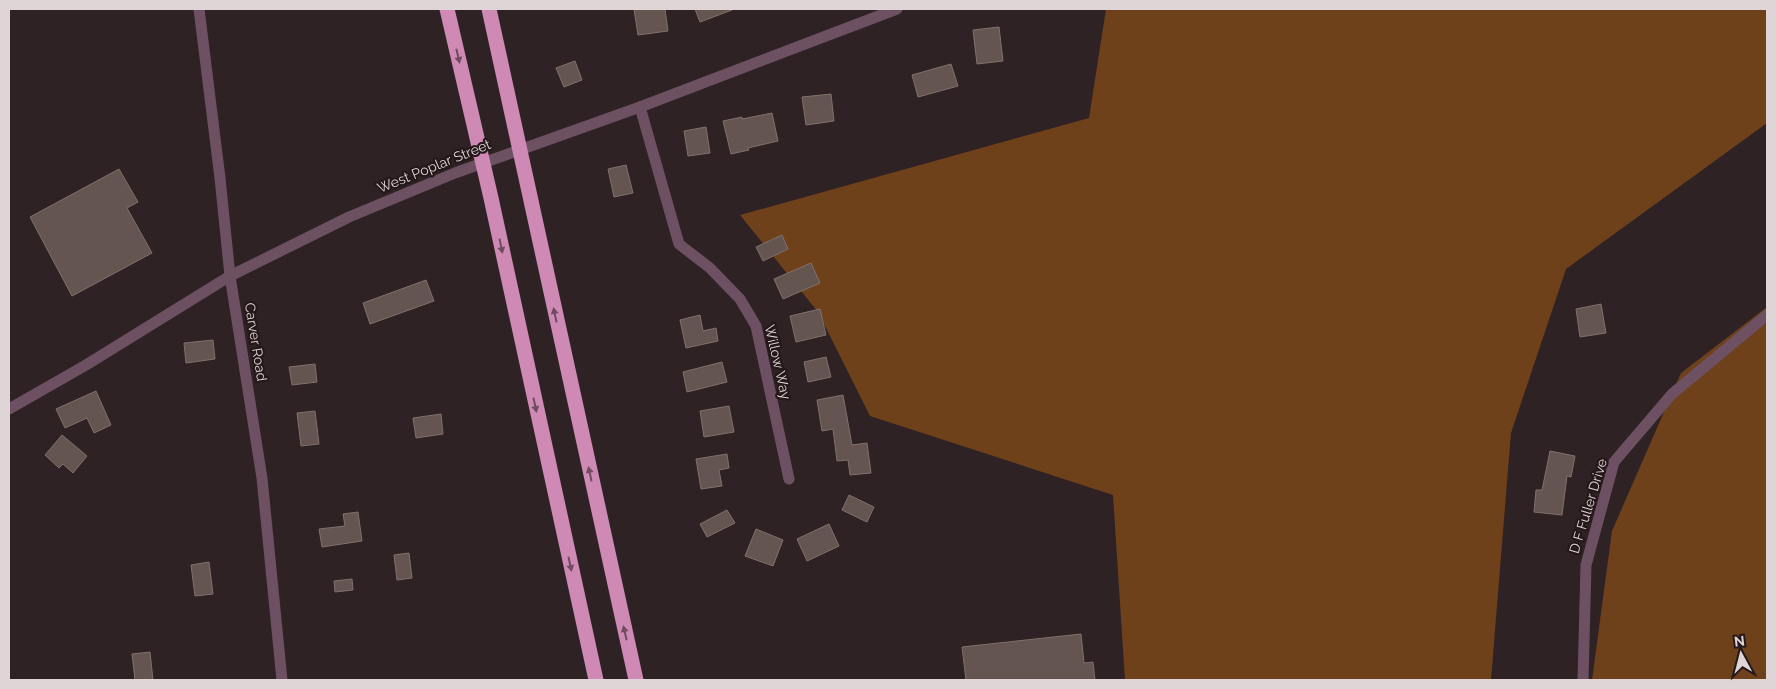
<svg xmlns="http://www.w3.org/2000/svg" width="1776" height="689" font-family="Raleway,sans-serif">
  <rect width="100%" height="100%" fill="#2f2224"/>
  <g fill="#6e411a">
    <path d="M1106,9H1767V123L1566,269L1511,433L1491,680H1125L1113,495L870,416L818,312L740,215L1089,118Z"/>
    <path d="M1767,307V680H1592L1612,531L1681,373Z"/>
  </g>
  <g fill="#645551" stroke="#81716d">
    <path d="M634,9H665L668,31L638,35Z"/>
    <path d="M695,9H732V10L700,22Z"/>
    <path d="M999,27L1003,61L977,64L973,30Z"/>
    <path d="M575,61L582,80L564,87L556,68Z"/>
    <path d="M951,64L958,86L918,97L912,75Z"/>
    <path d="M831,94L834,121L806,125L802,97Z"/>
    <path d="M772,113L778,141L748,148L749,150L731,154L723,121L742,117V119Z"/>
    <path d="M706,127L710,153L688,156L684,131Z"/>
    <path d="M626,165L633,193L614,197L608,169Z"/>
    <path d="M119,169L138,202L127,208L152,253L72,296L30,217Z"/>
    <path d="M782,235L788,249L763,261L756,247Z"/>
    <path d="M811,263L820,283L783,299L774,279Z"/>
    <path d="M426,280L434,301L370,324L363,303Z"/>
    <path d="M1601,304L1606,333L1580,337L1576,309Z"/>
    <path d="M820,309L826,335L796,342L790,316Z"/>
    <path d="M700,315L703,331L716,328L718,341L686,348L680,320Z"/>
    <path d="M213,340L215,359L186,363L184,343Z"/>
    <path d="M826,357L831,377L808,382L804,362Z"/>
    <path d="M722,362L727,382L687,392L683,372Z"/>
    <path d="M315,364L317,382L292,385L289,367Z"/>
    <path d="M96,391L111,425L94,433L87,418L65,428L56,409Z"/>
    <path d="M843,395L852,445L867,443L871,473L850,475L848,460L837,461L833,429L822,431L817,400Z"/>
    <path d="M729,406L734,432L704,437L700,411Z"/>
    <path d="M315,411L319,444L301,446L297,413Z"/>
    <path d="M441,414L443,434L416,438L413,418Z"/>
    <path d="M62,435L87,456L73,473L63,464L59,468L45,455Z"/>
    <path d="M1550,451L1575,456L1571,477L1567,476L1562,515L1534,512L1536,490H1542Z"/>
    <path d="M727,454L729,468L719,470L722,486L701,489L696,459Z"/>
    <path d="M849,495L874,507L867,522L842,510Z"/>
    <path d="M727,510L735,523L707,537L700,524Z"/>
    <path d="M358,512L362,541L322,547L319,529L345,526L343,514Z"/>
    <path d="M829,524L839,546L807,561L797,539Z"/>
    <path d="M756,529L783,540L773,566L745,556Z"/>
    <path d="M409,553L412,578L397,580L394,555Z"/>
    <path d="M209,562L213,594L195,596L191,565Z"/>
    <path d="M352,579L353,590L335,592L334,581Z"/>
    <path d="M1081,634L1084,663L1093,662L1095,680H966L962,647Z"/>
    <path d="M150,652L153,680H135L132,654Z"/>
  </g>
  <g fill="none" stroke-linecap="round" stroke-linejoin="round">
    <g stroke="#6d5062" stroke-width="11">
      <path d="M199,9L220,178L230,276L262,478L282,680"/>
      <path d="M640,107L679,244L710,268L740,299L756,326L789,479"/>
      <path d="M9,409L86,365L230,276L349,217L455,173L640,107L897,9"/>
      <path d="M1583,680L1586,565L1614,462L1672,394L1767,315"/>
    </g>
    <g stroke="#cf89b5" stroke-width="15">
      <path d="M447,9L491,198L596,680"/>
      <path d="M489,9L636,680"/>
    </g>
  </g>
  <defs><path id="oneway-solid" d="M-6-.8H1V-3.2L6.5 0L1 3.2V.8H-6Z" transform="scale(1.25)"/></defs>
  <g fill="#714b60">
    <use href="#oneway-solid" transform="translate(458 56) rotate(77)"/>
    <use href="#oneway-solid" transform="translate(501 246) rotate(78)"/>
    <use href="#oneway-solid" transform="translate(555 315) rotate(-102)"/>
    <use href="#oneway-solid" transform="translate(535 405) rotate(78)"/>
    <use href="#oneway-solid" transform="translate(590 474) rotate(-102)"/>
    <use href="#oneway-solid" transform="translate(570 564) rotate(78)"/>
    <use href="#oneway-solid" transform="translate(625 633) rotate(-103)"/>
  </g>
  <g text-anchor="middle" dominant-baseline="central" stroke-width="4.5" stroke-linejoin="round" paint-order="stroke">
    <g font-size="14" fill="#dfd5d7" stroke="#25181a">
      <text transform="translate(434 166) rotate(-22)">West Poplar Street</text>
      <text transform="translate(256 342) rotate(81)">Carver Road</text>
      <text transform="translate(778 362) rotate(77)">Willow Way</text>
      <text transform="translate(1588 506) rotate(-73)">D F Fuller Drive</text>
    </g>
  </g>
  <rect width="1776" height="689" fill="none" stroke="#dfd5d7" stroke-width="20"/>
  <g transform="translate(1741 654) rotate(353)" stroke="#25181a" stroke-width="4" paint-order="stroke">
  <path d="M0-4L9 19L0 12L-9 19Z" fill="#dfd5d7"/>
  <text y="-8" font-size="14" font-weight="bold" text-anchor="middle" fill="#dfd5d7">N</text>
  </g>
</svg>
